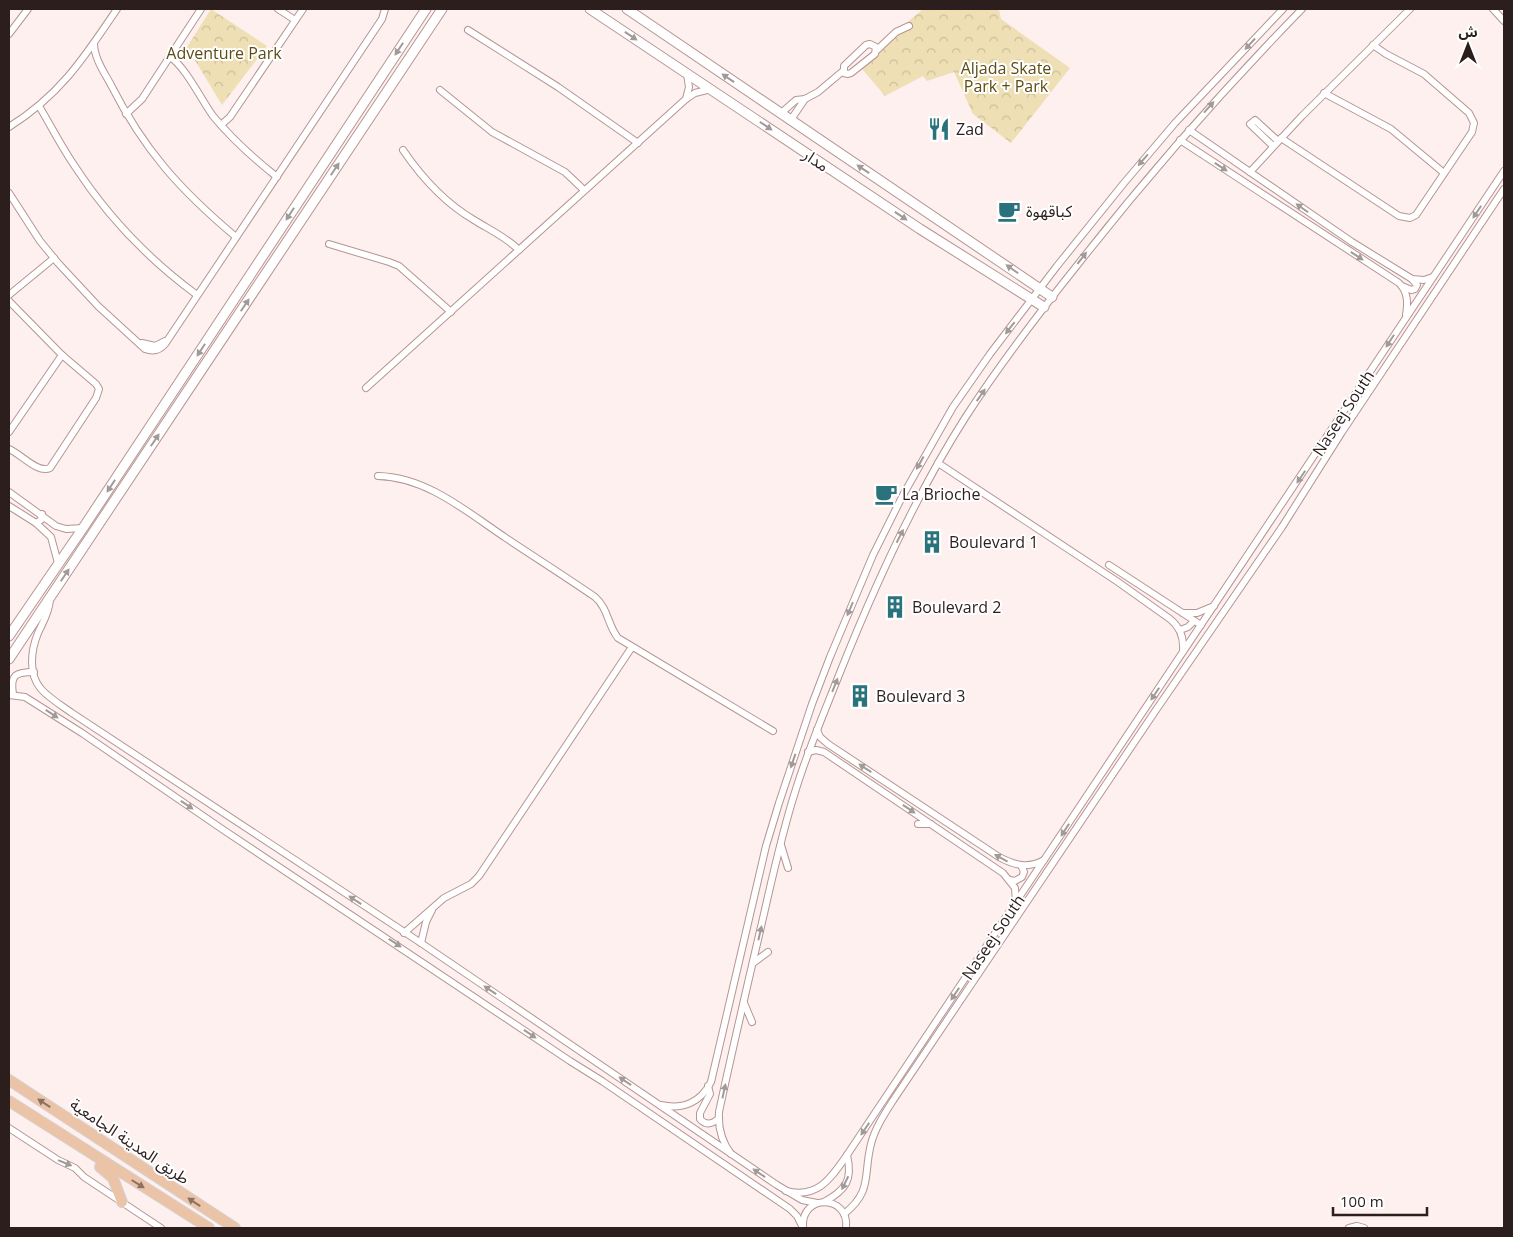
<svg xmlns="http://www.w3.org/2000/svg" width="1513" height="1237" font-family="'Open Sans','Noto Sans Arabic',sans-serif">
  <defs>
    <pattern id="park-crowns" width="20" height="18" patternUnits="userSpaceOnUse" patternTransform="scale(1.25)"><rect width="20" height="18" fill="#eedfb4"/><path d="M2 6a3 3 0 1 1 6 0M12 15a3 3 0 1 1 6 0" fill="none" stroke="#ccbf9a"/></pattern>
  </defs>
  <rect width="100%" height="100%" fill="#fef0ef"/>
  <g fill="url(#park-crowns)">
    <path d="M211,9L267,46L222,105L187,47Z"/>
    <path d="M923,9L999,10L1001,19L1070,68L1011,143L973,114L954,72L927,81L923,76L885,96L858,64Z"/>
  </g>
  <g fill="none" stroke-linecap="round" stroke-linejoin="round">
    <defs>
      <g id="street">
        <path d="M278,9L295,20"/>
        <path d="M1493,9L1504,21"/>
        <path d="M468,30L558,87L638,143"/>
        <path d="M9,34L28,9"/>
        <path d="M94,43C94,58 104,72 111,85C144,150 180,190 236,237"/>
        <path d="M870,44L876,47L875,54L851,73L848,74L844,73V66L866,45Z"/>
        <path d="M877,50L896,32L909,26"/>
        <path d="M170,57C185,66 202,101 213,116C232,139 253,158 277,177"/>
        <path d="M440,90L492,132L565,172L584,190"/>
        <path d="M1324,93L1391,129L1444,173"/>
        <path d="M686,99L689,87L687,74"/>
        <path d="M39,106C51,126 61,146 74,165C107,216 148,259 197,295"/>
        <path d="M126,114L142,99L201,9"/>
        <path d="M780,114L796,100L805,99L818,92L843,71"/>
        <path d="M790,121L805,99"/>
        <path d="M221,125L230,117L303,9"/>
        <path d="M9,127C60,95 84,58 117,9"/>
        <path d="M1189,130L1352,242L1412,279L1424,280L1433,277"/>
        <path d="M1281,138L1399,216L1410,218L1416,215L1472,132L1474,123L1469,113L1424,74L1386,54L1373,45"/>
        <path d="M1180,140L1399,283C1408,292 1408,303 1406,315"/>
        <path d="M1273,146L1250,124L1255,120L1278,141"/>
        <path d="M403,150C422,178 445,203 474,220C490,230 506,237 519,250"/>
        <path d="M1250,172L1302,116L1410,9"/>
        <path d="M9,193L40,241L58,263L98,306L145,349C153,352 160,350 165,344L382,19L385,9"/>
        <path d="M329,244L389,262L399,266L451,312"/>
        <path d="M1402,286L1411,290L1415,289L1417,285L1412,279"/>
        <path d="M9,295L54,258"/>
        <path d="M9,301L62,355L96,384L99,389L96,398L50,468C38,474 21,454 9,449"/>
        <path d="M142,343L155,346L165,341"/>
        <path d="M366,388L686,99L695,93L711,89"/>
        <path d="M9,432L62,355"/>
        <path d="M938,463L1118,582L1170,619C1180,627 1184,638 1183,651"/>
        <path d="M378,476C427,477 467,512 506,538C536,558 566,577 595,597C608,608 608,626 618,638L773,731"/>
        <path d="M9,492L56,526L66,529L83,528"/>
        <path d="M9,506L36,523L41,520L42,514"/>
        <path d="M36,523L51,537L58,563"/>
        <path d="M1109,565L1201,625"/>
        <path d="M50,600C49,613 43,622 38,633C31,650 28,674 41,689C49,698 62,706 72,713L421,943L777,1185L802,1200L817,1203"/>
        <path d="M1183,613H1197L1214,606"/>
        <path d="M1180,630L1188,627L1194,621"/>
        <path d="M13,694C10,675 15,672 34,672"/>
        <path d="M9,695L25,697L82,733L225,831L570,1061L602,1081L790,1209L797,1216L803,1228"/>
        <path d="M817,730L820,737L828,744L999,857C1014,865 1028,869 1044,860"/>
        <path d="M808,752L816,750L824,752L1003,873L1015,888L1016,903"/>
        <path d="M918,824H931"/>
        <path d="M781,845L788,868"/>
        <path d="M1010,880L1015,881L1022,877L1024,872L1021,865"/>
        <path d="M404,933L444,898L471,884L479,876L632,647"/>
        <path d="M421,943L426,922L432,910"/>
        <path d="M753,963L768,952"/>
        <path d="M744,1003L752,1022"/>
        <path d="M708,1086L710,1094L700,1113V1119C706,1126 713,1124 719,1118"/>
        <path d="M661,1105C683,1110 701,1102 711,1082L766,846L779,803L812,704L830,657L873,555L903,495L953,407L990,354L1057,266L1124,183L1175,123L1283,9"/>
        <path d="M9,1128L58,1160L75,1168L84,1177L161,1228"/>
        <path d="M731,1154C722,1142 718,1127 719,1112C732,1051 746,991 760,931C771,884 781,835 796,789C808,750 824,713 839,675C874,587 914,498 965,418C1000,364 1039,313 1079,263C1149,174 1223,90 1302,9"/>
        <path d="M786,1191C818,1199 831,1178 847,1155L1504,171"/>
        <path d="M824,1202C846,1190 853,1180 847,1155"/>
        <path d="M844,1214C873,1191 863,1175 871,1144C875,1128 885,1113 894,1099L1156,710L1282,527L1342,432L1504,189"/>
        <path d="M803,1227C801,1193 850,1195 846,1228"/>
        <path d="M1349,1228L1357,1226L1364,1228"/>
      </g>
      <g id="secondary">
        <path d="M590,9L920,229L1044,307"/>
        <path d="M627,9L1052,297"/>
        <path d="M9,636L83,528L426,9"/>
        <path d="M9,659L442,9"/>
      </g>
      <g id="primary">
        <path d="M9,1080L235,1228"/>
        <path d="M9,1101L209,1228"/>
        <path d="M100,1167L113,1178L122,1202"/>
      </g>
    </defs>
    <use href="#street" stroke="#b69593" stroke-width="8"/>
    <use href="#secondary" stroke="#b69593" stroke-width="11"/>
    <use href="#primary" stroke="#d5d2d2" stroke-width="12"/>
    <use href="#street" stroke="#fff" stroke-width="6"/>
    <use href="#secondary" stroke="#fff" stroke-width="9"/>
    <use href="#primary" stroke="#ebc4a8" stroke-width="10"/>
  </g>
  <defs><path id="oneway-solid" d="M-6-.8H1V-3.2L6.5 0L1 3.2V.8H-6Z" transform="scale(1.25)"/></defs>
  <g fill="#a09a99">
    <use href="#oneway-solid" transform="translate(631 36) rotate(34)"/>
    <use href="#oneway-solid" transform="translate(1250 44) rotate(133)"/>
    <use href="#oneway-solid" transform="translate(399 49) rotate(123)"/>
    <use href="#oneway-solid" transform="translate(728 78) rotate(-146)"/>
    <use href="#oneway-solid" transform="translate(1209 107) rotate(-48)"/>
    <use href="#oneway-solid" transform="translate(766 126) rotate(34)"/>
    <use href="#oneway-solid" transform="translate(1143 160) rotate(131)"/>
    <use href="#oneway-solid" transform="translate(1221 167) rotate(33)"/>
    <use href="#oneway-solid" transform="translate(335 169) rotate(-56)"/>
    <use href="#oneway-solid" transform="translate(863 169) rotate(-146)"/>
    <use href="#oneway-solid" transform="translate(1302 208) rotate(-145)"/>
    <use href="#oneway-solid" transform="translate(1477 212) rotate(124)"/>
    <use href="#oneway-solid" transform="translate(290 214) rotate(123)"/>
    <use href="#oneway-solid" transform="translate(901 216) rotate(34)"/>
    <use href="#oneway-solid" transform="translate(1357 256) rotate(33)"/>
    <use href="#oneway-solid" transform="translate(1082 258) rotate(-52)"/>
    <use href="#oneway-solid" transform="translate(1012 269) rotate(-145)"/>
    <use href="#oneway-solid" transform="translate(245 305) rotate(-56)"/>
    <use href="#oneway-solid" transform="translate(1010 328) rotate(128)"/>
    <use href="#oneway-solid" transform="translate(1390 341) rotate(123)"/>
    <use href="#oneway-solid" transform="translate(201 350) rotate(123)"/>
    <use href="#oneway-solid" transform="translate(981 395) rotate(-55)"/>
    <use href="#oneway-solid" transform="translate(155 440) rotate(-56)"/>
    <use href="#oneway-solid" transform="translate(920 463) rotate(119)"/>
    <use href="#oneway-solid" transform="translate(1301 477) rotate(124)"/>
    <use href="#oneway-solid" transform="translate(111 486) rotate(123)"/>
    <use href="#oneway-solid" transform="translate(900 536) rotate(-63)"/>
    <use href="#oneway-solid" transform="translate(65 575) rotate(-56)"/>
    <use href="#oneway-solid" transform="translate(850 609) rotate(113)"/>
    <use href="#oneway-solid" transform="translate(835 685) rotate(-68)"/>
    <use href="#oneway-solid" transform="translate(1155 694) rotate(124)"/>
    <use href="#oneway-solid" transform="translate(52 714) rotate(33)"/>
    <use href="#oneway-solid" transform="translate(793 761) rotate(109)"/>
    <use href="#oneway-solid" transform="translate(865 768) rotate(-147)"/>
    <use href="#oneway-solid" transform="translate(187 805) rotate(34)"/>
    <use href="#oneway-solid" transform="translate(909 809) rotate(34)"/>
    <use href="#oneway-solid" transform="translate(1065 830) rotate(123)"/>
    <use href="#oneway-solid" transform="translate(1001 858) rotate(-151)"/>
    <use href="#oneway-solid" transform="translate(355 900) rotate(-147)"/>
    <use href="#oneway-solid" transform="translate(760 933) rotate(-77)"/>
    <use href="#oneway-solid" transform="translate(395 943) rotate(33)"/>
    <use href="#oneway-solid" transform="translate(490 990) rotate(-146)"/>
    <use href="#oneway-solid" transform="translate(955 994) rotate(124)"/>
    <use href="#oneway-solid" transform="translate(530 1034) rotate(34)"/>
    <use href="#oneway-solid" transform="translate(625 1081) rotate(-146)"/>
    <use href="#oneway-solid" transform="translate(724 1091) rotate(-78)"/>
    <use href="#oneway-solid" transform="translate(865 1129) rotate(124)"/>
    <use href="#oneway-solid" transform="translate(65 1163) rotate(22)"/>
    <use href="#oneway-solid" transform="translate(759 1173) rotate(-146)"/>
    <use href="#oneway-solid" transform="translate(845 1183) rotate(116)"/>
  </g>
  <g fill="#8b7162">
    <use href="#oneway-solid" transform="translate(44 1103) rotate(-147)"/>
    <use href="#oneway-solid" transform="translate(138 1184) rotate(32)"/>
    <use href="#oneway-solid" transform="translate(194 1202) rotate(-147)"/>
  </g>
  <defs>
    <symbol id="restaurant-bare" viewBox="-9 -9 18 18"><path d="M-5-6h1v4h1v-4h1v4h1v-4h1v5L-1.5 .5V6h-2V.5L-5-1ZM5-6V6H3V1.5H1.5Q1.5-4 5-6Z" fill="#2a737d" stroke="#fff" stroke-width="2.5" paint-order="stroke"/></symbol>
    <symbol id="cafe-bare" viewBox="-9 -9 18 18"><path d="M-5.5-4.5H6V0H3Q3 3.5 0 3.5H-2.5Q-5.5 3.5-5.5 0ZM3-3.2v2h1.7v-2ZM-6 4.5H4V6H-6Z" fill="#2a737d" stroke="#fff" stroke-width="2.5" paint-order="stroke"/></symbol>
    <symbol id="building-bare" viewBox="-9 -9 18 18"><path d="M-4-6H4V6H1V3H-1V6H-4ZM-2.5-4.3h1.7v1.8h-1.7ZM.8-4.3h1.7v1.8H.8ZM-2.5-1h1.7V.8h-1.7ZM.8-1h1.7V.8H.8Z" fill="#2a737d" stroke="#fff" stroke-width="2.5" paint-order="stroke"/></symbol>
  </defs>
  <g fill-rule="evenodd">
    <use href="#restaurant-bare" x="923" y="113" width="32" height="32"/>
    <use href="#cafe-bare" x="993" y="195" width="32" height="32"/>
    <use href="#cafe-bare" x="870" y="478" width="32" height="32"/>
    <use href="#building-bare" x="916" y="526" width="32" height="32"/>
    <use href="#building-bare" x="879" y="591" width="32" height="32"/>
    <use href="#building-bare" x="844" y="680" width="32" height="32"/>
  </g>
  <g text-anchor="middle" dominant-baseline="central" stroke-width="4" stroke-linejoin="round" paint-order="stroke">
    <g font-size="16" fill="#5e4c14" stroke="#fff">
      <text x="224" y="53">Adventure Park</text>
      <text x="1006" y="68">Aljada Skate<tspan x="1006" dy="18">Park + Park</tspan></text>
    </g>
    <g font-size="16" fill="#2b1e1d" stroke="#fff" text-anchor="start">
      <text x="956" y="129">Zad</text>
      <text x="1026" y="211">كباقهوة</text>
      <text x="902" y="494">La Brioche</text>
      <text x="949" y="542">Boulevard 1</text>
      <text x="912" y="607">Boulevard 2</text>
      <text x="876" y="696">Boulevard 3</text>
    </g>
    <g font-size="16" fill="#2b1e1d" stroke="#fff">
      <text transform="translate(816 160) rotate(34)">مدار</text>
      <text transform="translate(1343 413) rotate(-57)">Naseej South</text>
      <text transform="translate(993 937) rotate(-56)">Naseej South</text>
      <text transform="translate(130 1141) rotate(34)">طريق المدينة الجامعية</text>
    </g>
  </g>
  <rect width="1513" height="1237" fill="none" stroke="#2b1e1d" stroke-width="20"/>
  <g transform="translate(1468 45)" stroke="#ffffff" stroke-width="4" paint-order="stroke">
  <path d="M0-4L9 19L0 12L-9 19Z" fill="#2b1e1d"/>
  <text y="-8" font-size="14" font-weight="bold" text-anchor="middle" fill="#2b1e1d">ش</text>
  </g>
  <path d="M1333 1207v8h94v-8" fill="none" stroke="#2b1e1d" stroke-width="2.5"/>
  <text x="1340" y="1207" font-size="15" fill="#2b1e1d" stroke="#ffffff" stroke-width="4" paint-order="stroke">100 m</text>
</svg>
